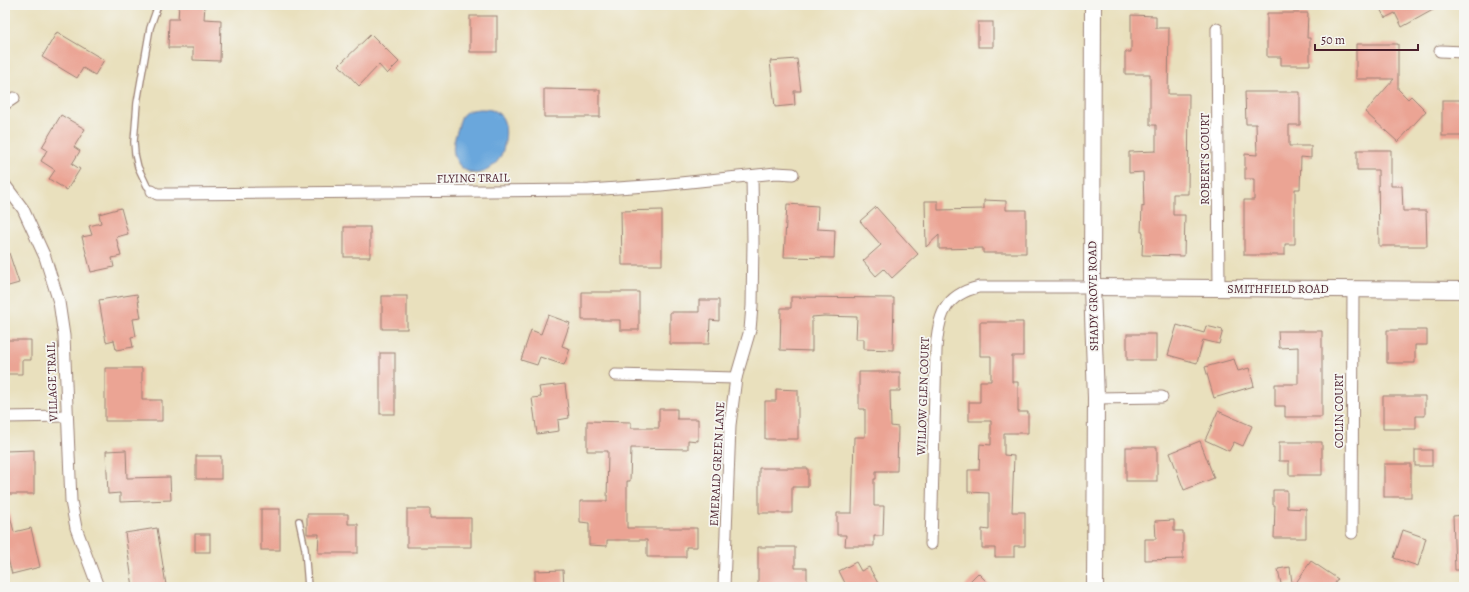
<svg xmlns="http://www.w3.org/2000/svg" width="1469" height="592" font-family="Alegreya,serif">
  <rect width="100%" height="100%" fill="#f6f6f2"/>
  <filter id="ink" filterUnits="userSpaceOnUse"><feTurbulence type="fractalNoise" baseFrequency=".025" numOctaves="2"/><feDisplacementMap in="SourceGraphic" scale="8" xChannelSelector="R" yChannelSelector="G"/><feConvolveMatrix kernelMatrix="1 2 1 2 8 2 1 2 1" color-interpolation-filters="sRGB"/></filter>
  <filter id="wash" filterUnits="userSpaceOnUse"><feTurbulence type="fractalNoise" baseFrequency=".012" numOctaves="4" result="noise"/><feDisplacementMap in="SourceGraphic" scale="16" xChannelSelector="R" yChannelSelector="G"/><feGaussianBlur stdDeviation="0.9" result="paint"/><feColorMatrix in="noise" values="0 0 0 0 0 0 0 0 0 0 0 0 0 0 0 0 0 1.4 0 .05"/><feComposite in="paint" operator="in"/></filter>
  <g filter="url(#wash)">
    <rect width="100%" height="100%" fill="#e9e0bd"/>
    <path fill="#6ba7dc" stroke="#5a6384" d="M479,109C485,109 494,109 499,114C509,122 506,145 501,155C497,165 483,176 472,173C467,171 461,169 458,163C450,151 454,140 458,128C459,124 460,119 462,116C466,110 473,110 479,109Z"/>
    <g id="blocks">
      <g fill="#eba494">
        <path d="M179,5H205L204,19L221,20L220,61L193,60V48H168L169,19H178Z"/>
        <path d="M1378,5H1442L1402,27L1395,13L1385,18Z"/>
        <path d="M1267,13H1308L1307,38H1310V65H1281V57H1267Z"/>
        <path d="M1131,15L1156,16V28H1169L1168,94H1189L1188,194H1173V215H1185L1184,256L1142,255L1143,232H1141L1142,206L1144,207L1143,172L1129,173V152L1156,151V125H1150V74H1125V52H1131Z"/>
        <rect x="470" y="16" width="27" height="36"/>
        <rect x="978" y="22" width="15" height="25"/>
        <path d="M57,32L104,60L95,75L83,68L77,78L42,57Z"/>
        <path d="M371,34L399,62L387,74L379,65L359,86L339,65Z"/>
        <path d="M1356,44H1398V89L1408,99L1411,96L1426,111L1398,142L1365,112L1394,79H1356Z"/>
        <path d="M797,59L801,91H794L795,105L775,107L770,61Z"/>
        <path d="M544,89L600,90V117H544Z"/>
        <path d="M1245,92H1300V125H1289V146H1311V158L1301,157L1300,189H1295V244H1285V255H1244V200H1254V179H1245V154L1257,155L1256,124H1246Z"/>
        <rect x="1442" y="100" width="22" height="36"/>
        <path d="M61,115L85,129L74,147L80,151L72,164L80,169L67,190L49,179L55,170L41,161L47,150L42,147Z"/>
        <path d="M1357,150H1391V186H1402L1403,211H1426L1427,246H1379L1378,170H1357Z"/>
        <path d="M984,200L1006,201V210H1026V253H983V248L939,249V235L926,247L925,201H938V210L984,209Z"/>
        <path d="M787,204L818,206L817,229L835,230L834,258L784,257Z"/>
        <path d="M876,207L918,254L892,278L884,269L876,276L863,261L881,245L860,221Z"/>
        <path d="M121,208L128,234L116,237L121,256L112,258L114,267L91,272L82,237L92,235L89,226L101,223L99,214Z"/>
        <path d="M662,210V265H622L621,211Z"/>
        <rect x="344" y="227" width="26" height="30"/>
        <path d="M7,247L19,283L5,287V248Z"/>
        <path d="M582,292H639V330H620V320H582Z"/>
        <path d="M137,294L141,318L133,319L136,336L131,337L133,347L116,350L114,340L106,342L99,300Z"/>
        <rect x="382" y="296" width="25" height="33"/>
        <path d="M791,297L894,298L893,350L864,349V339H856L857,317L824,316L812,317V351L780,350L781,308H791Z"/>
        <path d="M699,300H719V321L710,320L709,344H670V312H699Z"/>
        <path d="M548,315L570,323L562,346L570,349L564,365L540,357L537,365L521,360L531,330L541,334Z"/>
        <path d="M980,322H1023V356H1012V382H1018V412H1028V433H1004V455L1014,456L1012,512H1025V546H1014V557H995V548H982V529L989,530V493L968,492V470H979L980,444L991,445V421H969V402H980V381H991V356H980Z"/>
        <path d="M1177,325L1204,333L1206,326L1223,330L1219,344L1203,340L1197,363L1168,355Z"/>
        <path d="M1387,330H1427V345H1415V363H1387Z"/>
        <path d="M1278,331H1322V417H1285V406H1275V384H1298V347L1279,348Z"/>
        <rect x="1127" y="334" width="29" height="26"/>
        <path d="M5,340H31V360H22V374H5Z"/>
        <rect x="380" y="353" width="15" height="61"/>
        <path d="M1234,359L1238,371L1249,368L1254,386L1214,398L1205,367Z"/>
        <path d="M105,368H142V400H162V421H105Z"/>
        <path d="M859,372H900V391H890L891,426L898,427L897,471H876V479H874V506H884L883,536H874V546H845L846,535H837V513H852L854,437H865V409H859Z"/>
        <path d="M565,384L569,418L558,420L559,431L537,434L532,398L541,397L539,387Z"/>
        <path d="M776,389L798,390V439H765V401H776Z"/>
        <path d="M1383,396H1425V416H1416V429H1383Z"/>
        <path d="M659,409H677V419H698V441L688,440V449L631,448L630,481H627V528H697V547H686V557H647V540H607V546L589,545V523L580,522V501H607L608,451H587V421L631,422V428H659Z"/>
        <path d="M1218,411L1252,426L1243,446L1234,442L1229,451L1205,440Z"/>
        <path d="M1200,441L1214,478L1184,490L1170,453Z"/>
        <path d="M1279,442H1322V475H1289V461H1279Z"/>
        <rect x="1126" y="447" width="31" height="34"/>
        <path d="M34,450V494H6L5,451Z"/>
        <path d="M126,450L127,478L170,477L171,500L120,502V493L108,494L106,451Z"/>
        <rect x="1415" y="450" width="17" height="16"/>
        <rect x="196" y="456" width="25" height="23"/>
        <rect x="1384" y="464" width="27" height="33"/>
        <path d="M759,468H808V487H792V513H759Z"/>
        <path d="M1273,490H1287V508L1306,509V538H1274L1275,505H1273Z"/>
        <rect x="261" y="509" width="19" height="41"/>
        <path d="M407,509H430V518H471V547H407Z"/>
        <path d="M5,512H9L14,532L31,528L40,567L12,574L5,548Z"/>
        <path d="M307,514H348V524H358V553H318L319,534H307Z"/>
        <path d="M1464,515V570H1455L1453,516Z"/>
        <path d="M1174,520V531H1183V559L1145,560V539H1156L1155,521Z"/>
        <path d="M157,528L166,585L155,587H133L125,533Z"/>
        <path d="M1403,530L1426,538L1418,566L1394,558Z"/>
        <rect x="195" y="534" width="15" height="18"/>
        <path d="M758,547H795V568H807V587H758Z"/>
        <path d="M1311,561L1338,579L1332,587H1293Z"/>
        <path d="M856,562L861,571L869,567L880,587H847L839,571Z"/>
        <path d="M1290,567L1292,583L1281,584L1278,569Z"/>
        <path d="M563,570L564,587H535V571Z"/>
        <path d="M978,573L992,587H964Z"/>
      </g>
    </g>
  </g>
  <g filter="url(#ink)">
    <use href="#blocks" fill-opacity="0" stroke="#9a8074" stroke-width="1"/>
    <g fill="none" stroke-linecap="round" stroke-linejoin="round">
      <defs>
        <g id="lane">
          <path d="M152,191L147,186L138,167L135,154L134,142L137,103L150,28L158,5"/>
          <path d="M299,521L305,549L308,587"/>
        </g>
        <g id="street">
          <path d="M1217,29L1219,288"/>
          <path d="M1440,51L1464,52"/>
          <path d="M5,104L14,98"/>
          <path d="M5,185L23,209L45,257L59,302L64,336L71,501L76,528L98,587"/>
          <path d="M152,191L157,194H172L589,190L661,185L776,173L793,174"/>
          <path d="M615,375L736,378"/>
          <path d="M1096,398L1162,397"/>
          <path d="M5,417L67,416"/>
          <path d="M1352,533L1353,289"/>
          <path d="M931,544L936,350C938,318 943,295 979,287H1092"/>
          <path d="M724,587L730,425L736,378L750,330L752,306L753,242L752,176"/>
        </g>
        <g id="secondary">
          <path d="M1093,5L1092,287L1096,398L1095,587"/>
          <path d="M1092,287L1464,290"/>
        </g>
      </defs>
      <use href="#lane" stroke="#9a8074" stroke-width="8"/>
      <use href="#street" stroke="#9a8074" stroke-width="13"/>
      <use href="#secondary" stroke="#9a8074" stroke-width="18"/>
      <use href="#lane" stroke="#fff" stroke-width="5.5"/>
      <use href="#street" stroke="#fff" stroke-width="11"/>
      <use href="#secondary" stroke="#fff" stroke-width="16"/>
    </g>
  </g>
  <g text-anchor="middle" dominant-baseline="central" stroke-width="3.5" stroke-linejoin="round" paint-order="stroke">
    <g font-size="12" fill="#4a1f2b" stroke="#f6f6f2">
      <text transform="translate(1205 159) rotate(-90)">ROBERT'S COURT</text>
      <text transform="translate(473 178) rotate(-1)">FLYING TRAIL</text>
      <text x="1278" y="289">SMITHFIELD ROAD</text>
      <text transform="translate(1093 296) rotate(-91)">SHADY GROVE ROAD</text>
      <text transform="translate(52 382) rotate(-92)">VILLAGE TRAIL</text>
      <text transform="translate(923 396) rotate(-88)">WILLOW GLEN COURT</text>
      <text transform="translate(1339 411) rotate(-90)">COLIN COURT</text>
      <text transform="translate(717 464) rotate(-87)">EMERALD GREEN LANE</text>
    </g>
  </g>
  <rect width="1469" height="592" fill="none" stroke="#f6f6f2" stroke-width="20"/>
  <path d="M1315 44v6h103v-6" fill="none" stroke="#4a1f2b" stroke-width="2"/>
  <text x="1321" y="44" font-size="12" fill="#4a1f2b" stroke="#f6f6f2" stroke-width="3" paint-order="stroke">50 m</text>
</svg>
